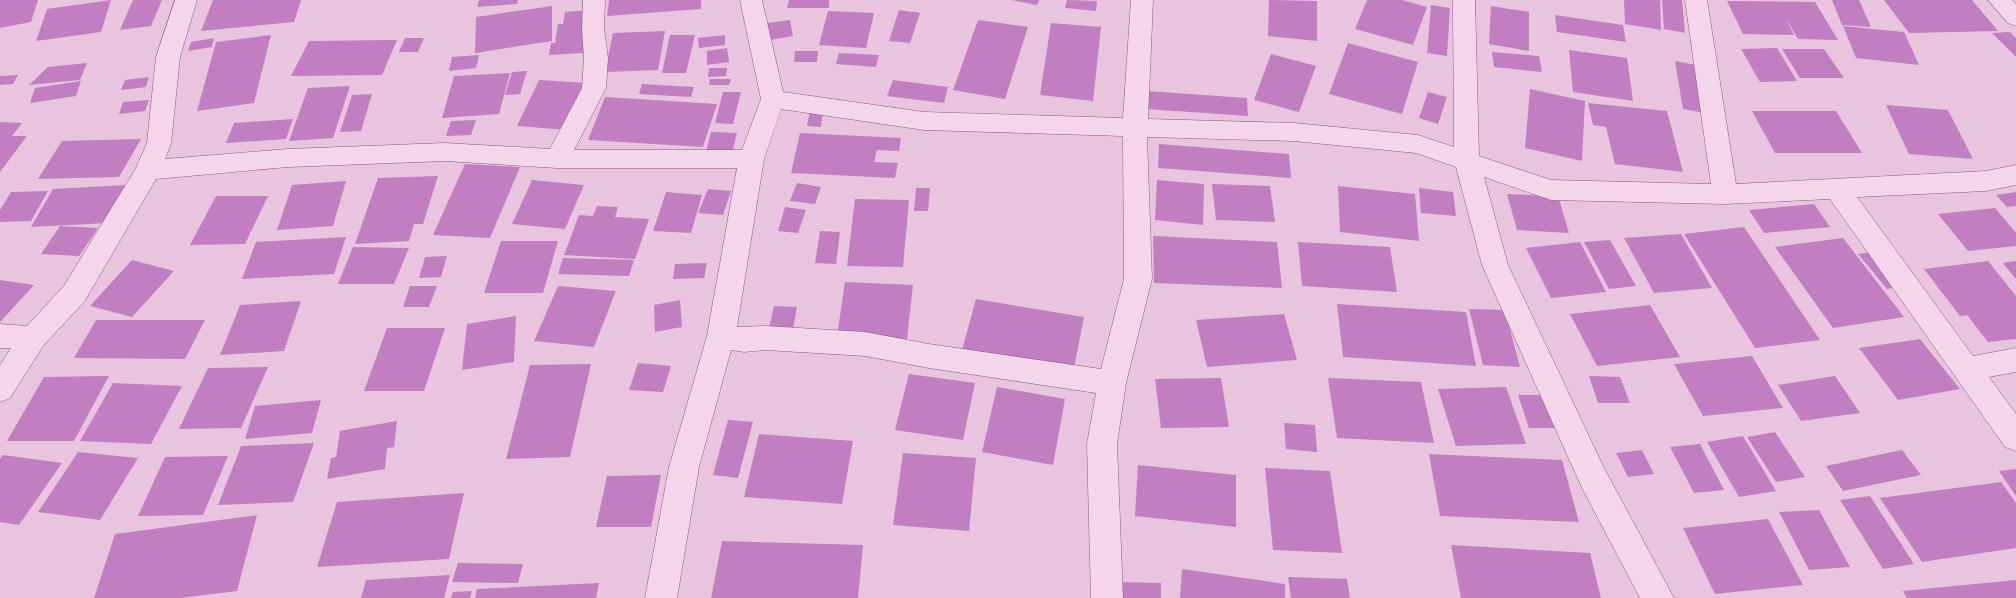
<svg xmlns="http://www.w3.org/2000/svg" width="2016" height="598" font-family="Merriweather,serif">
  <rect width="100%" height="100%" fill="#e8c4de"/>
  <g fill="#c17fc1">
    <path d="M0,0H38L31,22L0,28Z"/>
    <path d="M111,0L101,32L36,41L47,9Z"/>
    <path d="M133,0H162L151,26L120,30Z"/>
    <path d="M213,0H301L294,22L201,31Z"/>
    <path d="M479,0H518L517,4L477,7Z"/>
    <path d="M609,0H701V9L607,16Z"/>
    <path d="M789,0H829V8H787Z"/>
    <path d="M1011,0H1039L1037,5Z"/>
    <path d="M1067,0L1097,1L1096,11L1065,8Z"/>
    <path d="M1269,0L1317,1V41L1268,36Z"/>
    <path d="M1367,0H1402L1427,7L1413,45L1355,29Z"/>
    <path d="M1624,0H1660L1661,30L1625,24Z"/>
    <path d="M1662,0H1682L1685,33L1664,29Z"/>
    <path d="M1832,0H1859L1871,27L1842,25Z"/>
    <path d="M1884,0H1972L1998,31L1909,33Z"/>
    <path d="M1727,1L1815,2L1838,40L1798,39L1785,17L1794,35L1743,34Z"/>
    <path d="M1431,5L1450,8L1447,56L1427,53Z"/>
    <path d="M552,6V41L475,53L476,17Z"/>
    <path d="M1491,6L1529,12V51L1489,44Z"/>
    <path d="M590,10L583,53L549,55L551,43H555L558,24H563L565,12Z"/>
    <path d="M899,10L920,13L910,43L889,41Z"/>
    <path d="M828,11L874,13L866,48L819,45Z"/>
    <path d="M1555,15L1623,25L1626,42L1557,32Z"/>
    <path d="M790,20L793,36L770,40L767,23Z"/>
    <path d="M978,20L1028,27L1005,99L953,90Z"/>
    <path d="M1051,23L1101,27L1093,101L1040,95Z"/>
    <path d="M1843,26L1904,32L1919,65L1856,58Z"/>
    <path d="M665,31L658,70L605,72L613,33Z"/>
    <path d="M2010,32L2016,38V57L1992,33Z"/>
    <path d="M271,35L254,103L197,111L216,42Z"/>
    <path d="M670,35H695L686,73H662Z"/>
    <path d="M725,35V45L699,48L698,38Z"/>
    <path d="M214,38L212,47L188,51L191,42Z"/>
    <path d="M405,38H424L418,52H399Z"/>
    <path d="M397,40L382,75L291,76L309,41Z"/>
    <path d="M1348,43L1418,62L1402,114L1329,94Z"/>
    <path d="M727,48L729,62L707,65V51Z"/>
    <path d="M1777,48L1797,81L1760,82L1741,49Z"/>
    <path d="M1782,49H1824L1844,78H1800Z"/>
    <path d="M1569,50L1627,58L1633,101L1573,92Z"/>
    <path d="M795,51H818L817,62H794Z"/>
    <path d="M1492,52L1539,56L1542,72L1494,67Z"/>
    <path d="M839,53L879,55L876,67L836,64Z"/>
    <path d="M1271,54L1316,66L1299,112L1254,100Z"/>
    <path d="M479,55L476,68L449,71L452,57Z"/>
    <path d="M1675,61L1696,65L1705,113L1683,109Z"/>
    <path d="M87,63L80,80L29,85L48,67Z"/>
    <path d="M709,68H727L726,76L708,77Z"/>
    <path d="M527,71L520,94L505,95L512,72Z"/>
    <path d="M510,73L499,114L442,118L454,76Z"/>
    <path d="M18,75L13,84L0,85V76Z"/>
    <path d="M149,77L146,87L121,90L125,80Z"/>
    <path d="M710,79H731L729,85H709Z"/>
    <path d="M539,80L588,83L568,130L517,126Z"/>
    <path d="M893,80L948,87L944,103L887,96Z"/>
    <path d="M81,81L76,96L30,103L35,88Z"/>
    <path d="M642,84L694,87L691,97L639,94Z"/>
    <path d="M350,86L333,138L289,141L308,88Z"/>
    <path d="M1530,89L1585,101L1582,161L1525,148Z"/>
    <path d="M1147,91L1247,98L1248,116L1146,109Z"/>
    <path d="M723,92H741L733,124L715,123Z"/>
    <path d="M1428,92L1447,97L1438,124L1419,118Z"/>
    <path d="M372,94L361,131L340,132L352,95Z"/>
    <path d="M605,97L717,104L703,147L588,140Z"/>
    <path d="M149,100L145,111L119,114L123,102Z"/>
    <path d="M1588,103L1667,111L1683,172L1615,164L1606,127L1593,125Z"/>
    <path d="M1886,105L1948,110L1973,159L1909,154Z"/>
    <path d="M810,110H823L821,127L807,126Z"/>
    <path d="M1752,111H1836L1862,153H1775Z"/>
    <path d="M293,119L286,139L226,143L234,123Z"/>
    <path d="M476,120L471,135L446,136L451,121Z"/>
    <path d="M0,122L22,123L12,136H27L0,172Z"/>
    <path d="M711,132L737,133L732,153L706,152Z"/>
    <path d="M800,133L901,138L899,151L877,150L874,162L898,163L895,178L791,173Z"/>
    <path d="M141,139L119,177L38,179L62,141Z"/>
    <path d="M1159,144L1289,154L1291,178L1158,168Z"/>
    <path d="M465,164L520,167L490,238L433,235Z"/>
    <path d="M438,176L423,224H414L409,241L355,244L378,178Z"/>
    <path d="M532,180L584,185L565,229L512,224Z"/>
    <path d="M1157,180L1204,184L1203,225L1155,220Z"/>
    <path d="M346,181L333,226L277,230L292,185Z"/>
    <path d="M797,183L821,187L815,204L790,201Z"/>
    <path d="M1212,184L1270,186L1275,222L1216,220Z"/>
    <path d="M127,185L107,223L31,227L53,189Z"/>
    <path d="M1338,186L1415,194L1419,241L1340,232Z"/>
    <path d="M916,188H930L928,211H914Z"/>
    <path d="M1419,188L1453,192L1456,216L1421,213Z"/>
    <path d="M708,189L731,191L723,215L698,213Z"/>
    <path d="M48,191L31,221L0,222V210L11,192Z"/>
    <path d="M666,192L702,195L691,233L653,231Z"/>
    <path d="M2016,192V206L2007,207L1996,195Z"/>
    <path d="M1507,194L1558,196L1569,233L1517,230Z"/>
    <path d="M216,196H268L245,244L190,245Z"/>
    <path d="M855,199L909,200L903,267L847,266Z"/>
    <path d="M1814,204L1830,227L1764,233L1749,210Z"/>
    <path d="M597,206L618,207L615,217L649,219L635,259L564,255L579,215L593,216Z"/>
    <path d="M785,207L806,210L798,233L778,231Z"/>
    <path d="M1995,208L2016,233V246L1968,251L1938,214Z"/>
    <path d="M60,226L98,228L79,256L41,254Z"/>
    <path d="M1744,227L1820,340L1755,348L1684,234Z"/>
    <path d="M820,231L840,232L836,264L815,263Z"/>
    <path d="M1681,234L1712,288L1654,293L1624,238Z"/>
    <path d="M1153,236L1277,242L1282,288L1154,283Z"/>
    <path d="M346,237L334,274L242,279L256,242Z"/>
    <path d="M1843,238L1904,317L1833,328L1775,247Z"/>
    <path d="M1610,240L1636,286L1609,289L1584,242Z"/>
    <path d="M501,241H558L543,293H484Z"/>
    <path d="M1298,242L1390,247L1397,292L1302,286Z"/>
    <path d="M1580,242L1606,292L1551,298L1526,248Z"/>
    <path d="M353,247L409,248L394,284H338Z"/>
    <path d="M1872,252L1901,287L1887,289L1858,254Z"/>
    <path d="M447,256L441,277L419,278L425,257Z"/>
    <path d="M563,258L634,260L629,276L558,274Z"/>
    <path d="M132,260L174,271L132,317L90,306Z"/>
    <path d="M1988,261L2016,296V339L1988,342L1967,315L1960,316L1924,269Z"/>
    <path d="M2016,261V279L2003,263Z"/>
    <path d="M707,263L704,278L673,279L675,264Z"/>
    <path d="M0,280L34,285L0,322Z"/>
    <path d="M845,282L913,285L907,339L837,336Z"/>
    <path d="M410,286H437L429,307H403Z"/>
    <path d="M558,286L616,291L594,347L534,341Z"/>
    <path d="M976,299L1084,317L1074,368L962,350Z"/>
    <path d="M680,300L682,327L655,332L654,305Z"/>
    <path d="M301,301L284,351L220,355L240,305Z"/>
    <path d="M1337,304L1466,312L1476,366L1343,357Z"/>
    <path d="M1650,305L1680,357L1597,366L1570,314Z"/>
    <path d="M774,306L797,307L793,329L769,328Z"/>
    <path d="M1469,309L1505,310L1520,367L1483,365Z"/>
    <path d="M1284,314L1297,360L1207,367L1196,320Z"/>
    <path d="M516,316L514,362L462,370L467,324Z"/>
    <path d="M96,320H205L185,359L74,358Z"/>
    <path d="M387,328H445L424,391H364Z"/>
    <path d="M1920,339L1960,389L1898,400L1859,348Z"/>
    <path d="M1752,356L1783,408L1703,416L1674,364Z"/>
    <path d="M638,363L671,366L663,392L629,390Z"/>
    <path d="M591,364L570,457L506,459L530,365Z"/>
    <path d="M268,367L241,428L179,429L208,368Z"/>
    <path d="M909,374L975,383L963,440L895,430Z"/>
    <path d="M109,376L74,441H7L44,377Z"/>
    <path d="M1589,376L1620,377L1630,403H1598Z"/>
    <path d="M1835,376L1860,413L1801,421L1778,385Z"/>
    <path d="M1221,378L1229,427L1161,428L1155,379Z"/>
    <path d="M1328,378L1421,382L1434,443L1337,438Z"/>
    <path d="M113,383L182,386L151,444L80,441Z"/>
    <path d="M997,387L1065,399L1053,465L982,452Z"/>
    <path d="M1506,387L1526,444L1456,446L1438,389Z"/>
    <path d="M1518,395H1544L1556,428H1529Z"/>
    <path d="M321,400L312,433L245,439L255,406Z"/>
    <path d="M728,420L753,422L738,478L713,475Z"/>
    <path d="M397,421L394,447L387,448L385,469L327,479L331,458L336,457L340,431Z"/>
    <path d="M1284,423L1315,425L1317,452L1286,449Z"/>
    <path d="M1775,432L1805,477L1776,482L1747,437Z"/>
    <path d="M759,434L853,441L842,504L744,497Z"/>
    <path d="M1743,436L1776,491L1739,497L1707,442Z"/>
    <path d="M314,443L293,502L218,505L241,446Z"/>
    <path d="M1700,444L1724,490L1694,493L1670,447Z"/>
    <path d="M1642,450L1654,474L1628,477L1616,453Z"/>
    <path d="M1902,450L1921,475L1843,491L1826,466Z"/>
    <path d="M78,452L138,458L100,520L38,512Z"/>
    <path d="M903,453L976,458L969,531L893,525Z"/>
    <path d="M1429,454L1562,460L1579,522L1440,516Z"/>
    <path d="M3,455L62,463L19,525L0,522V459Z"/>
    <path d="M228,456L203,515L138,516L165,457Z"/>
    <path d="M1138,465L1236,475V527L1135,516Z"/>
    <path d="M1265,468L1330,471L1342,553L1273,550Z"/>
    <path d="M2016,469V496L1999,471Z"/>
    <path d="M661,475L651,527H596L607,476Z"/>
    <path d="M2001,482L2016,503V548L1922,562L1880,498Z"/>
    <path d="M464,493L449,559L317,567L337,502Z"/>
    <path d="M1870,496L1914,564L1883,569L1840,500Z"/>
    <path d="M1819,510L1850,567L1809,570L1779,512Z"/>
    <path d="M257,515L237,591L181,598H94L115,534Z"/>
    <path d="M1768,519L1803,585L1715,594L1683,528Z"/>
    <path d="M722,541L863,545L858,598H711Z"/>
    <path d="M1451,545L1590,553L1601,598H1461Z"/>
    <path d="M458,563L523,564L518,583L452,582Z"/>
    <path d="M1182,569L1285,584V598H1180Z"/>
    <path d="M450,575L444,598H361L366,580Z"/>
    <path d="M1288,577L1347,579L1350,598H1291Z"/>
    <path d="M2016,580V598H1907L1903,591Z"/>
    <path d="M1121,582L1161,583V598H1122Z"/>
    <path d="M599,583L596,598H475L477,589Z"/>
    <path d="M472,591L470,598H451L453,592Z"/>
  </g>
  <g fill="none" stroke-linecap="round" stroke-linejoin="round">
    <defs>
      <g id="minor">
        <path d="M175,0H197L180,57L171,143L165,159L288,149L445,143L550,149L582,88L584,58L582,29L583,0H605L604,29L608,58L606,88L574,150H742L761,99L740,0H762L783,92L924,112L1123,118L1131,0H1153L1148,119L1294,123L1418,135L1454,147L1453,0H1475L1479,156L1551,180L1711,184L1685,0H1707L1736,184L1986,171L2016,165V185L1986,191L1857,197L1973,356L2016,348V372L1989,377L2016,414V451L2005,447L1830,199L1725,204L1551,200L1484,177L1508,265L1604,468L1674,598H1640L1582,488L1482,265L1456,167L1416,153L1294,141L1147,137L1152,279L1126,383L1117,444L1123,598H1091L1087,444L1096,393L929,368L865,356L766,350L744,352L731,350L699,467L677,598H645L669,467L707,336L737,168H557L445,161L288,167L156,179L84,302L43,346L10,398L0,402V365L11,348H0V324L27,326L64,286L136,168L147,143L156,57ZM781,109L924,130L1123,136L1124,279L1101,369L929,344L865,332L766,326L737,327L764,159Z"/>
        <path d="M1988,0H2012L2016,4V26L2008,23Z"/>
      </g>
    </defs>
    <use href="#minor" stroke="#805d7c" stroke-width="1"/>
    <use href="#minor" fill="#f4d6eb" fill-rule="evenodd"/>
  </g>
</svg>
